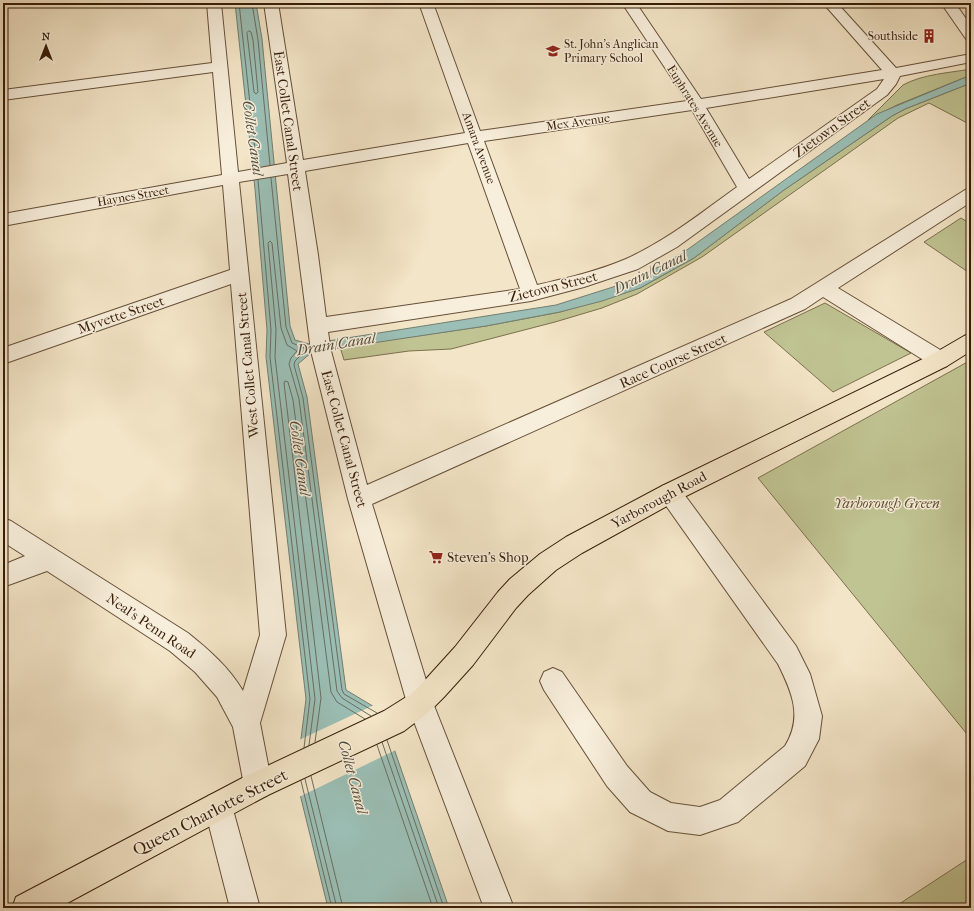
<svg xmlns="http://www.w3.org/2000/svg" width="974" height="911" font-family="'IM FELL French Canon',serif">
  <rect width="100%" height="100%" fill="#f3e5c7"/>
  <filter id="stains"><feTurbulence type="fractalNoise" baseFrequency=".005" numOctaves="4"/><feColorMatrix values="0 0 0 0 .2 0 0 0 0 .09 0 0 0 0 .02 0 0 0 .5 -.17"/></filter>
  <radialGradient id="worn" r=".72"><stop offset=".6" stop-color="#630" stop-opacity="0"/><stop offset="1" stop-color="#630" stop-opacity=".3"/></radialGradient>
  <g fill="#c0c392" stroke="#7c704d">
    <path d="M971,69V75L897,105L868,120L903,85C923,74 949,73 971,69Z"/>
    <path d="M971,83V125L929,103L898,118L702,257L637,294L602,308L555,322L451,349L409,351L344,360L340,347L486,326L560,312L640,288L694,258L784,190L892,116L905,109Z"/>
    <path d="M961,218L971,224V274L924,242Z"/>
    <path d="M825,303L911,353L833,392L764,332Z"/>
    <path d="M971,360V739L758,478Z"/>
    <path d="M971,857V908H893Z"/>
  </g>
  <path fill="#9bbfb6" stroke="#737e70" d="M235,3H256L262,39L290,326L295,340L309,344L556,305L613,287L661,266L684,252L877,114L971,75V83L905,109L892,116L784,190L694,258L640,288L602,301L560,312L486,326L312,352L298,364L307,397L346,690L381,711L449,908H328L296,778L306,699L266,357L267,330L255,189Z"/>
  <path fill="#f3e5c7" d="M374,705L383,711L396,750L299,797L294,778L299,740Z"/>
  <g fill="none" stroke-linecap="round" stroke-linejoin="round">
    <g stroke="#696e5f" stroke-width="1">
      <path d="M239,3L257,168"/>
      <path d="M252,3L258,40L270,165"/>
      <path d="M249,31L251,32L253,40L258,92L256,94L254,92L247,33Z"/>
      <path d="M271,178L286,327L292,343L307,349L295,361L294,365L303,398L342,690L344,694L377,713"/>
      <path d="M258,180L271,330L270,357L310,699L304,748"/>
      <path d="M387,740L444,908"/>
      <path d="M315,742L321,698L284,383L285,381L288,382L293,400L331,692L337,702L365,719"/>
      <path d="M382,742L439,908"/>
      <path d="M309,745L315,699L275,357L276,330L268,243L270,241L272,243L281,328L287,345L297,351L291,358L289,364L299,399L337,691L342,698L371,716"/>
      <path d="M377,745L433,908"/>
      <path d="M311,776L343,908"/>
      <path d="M305,779L337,908"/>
      <path d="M301,781L332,908"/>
    </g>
    <defs>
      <g id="minor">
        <path d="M207,3H221L238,172L287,163L264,3H278L303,160L465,133L419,3H433L480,131L687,101L622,3H636L701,99L882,70L823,3H837L896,68L971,54V62L900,76L896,84L887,95L677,247L638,269L584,287L531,301L328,332L331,351L367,485L791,299L965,190L971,188V202L838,288L947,354L950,360L947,366L940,368L933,366L823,297L805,309L372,504L433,703L514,908H484L407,703L348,499L311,351L288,174L239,182L286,635L260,723L272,785L268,795L258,799L248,795L244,785L233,727L217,697L195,672L170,651L47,571L3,587V565L25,556L3,542V518L11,521L188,633C209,650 229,667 243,691L260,635L231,284L3,364V348L230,270L223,185L3,226V214L222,175L213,72L3,100V90L212,63ZM884,79L877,89L749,179L706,108ZM692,110L737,187C701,213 666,241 626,259C598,271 567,278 537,285L484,141ZM468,143L520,289L326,317L318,255L305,171Z"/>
        <path d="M941,3H955L971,26V40L966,39Z"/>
        <path d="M670,483L678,486L796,646L810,674L822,716L819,739L805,766L738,822L700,835L668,831L630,812L607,786L544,690L540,681L544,672L553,668L562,672L627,766L650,792L671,803L700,807L720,800L785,746C803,717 792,692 778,664L662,500L659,493L662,486Z"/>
        <path d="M218,792L228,796L232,806L260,908H230L204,806L208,796Z"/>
      </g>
      <path id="major" d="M971,333V351L947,366L678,500L582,553L556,570L528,595L516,608L473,665L444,697L429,712L404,731L268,795L58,908H12L16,897L248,775L384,711L411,694L426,679L455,647L498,592L510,579L540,554L566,537L662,486L933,354L964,336Z"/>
    </defs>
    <use href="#minor" stroke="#664f38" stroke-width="2"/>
    <use href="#major" stroke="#371d08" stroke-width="2"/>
    <use href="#minor" fill="#f7eedb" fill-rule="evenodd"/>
    <use href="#major" fill="#f3e5c7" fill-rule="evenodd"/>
  </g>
  <defs>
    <symbol id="building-bare" viewBox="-9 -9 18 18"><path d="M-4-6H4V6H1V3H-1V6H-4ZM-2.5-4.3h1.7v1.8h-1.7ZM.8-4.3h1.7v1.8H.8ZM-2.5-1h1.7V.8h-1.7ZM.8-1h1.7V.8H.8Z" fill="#8f2418" stroke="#f7eedb" stroke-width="2.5" paint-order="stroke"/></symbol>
    <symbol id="school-bare" viewBox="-9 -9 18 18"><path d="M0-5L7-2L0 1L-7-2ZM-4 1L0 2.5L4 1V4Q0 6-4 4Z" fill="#8f2418" stroke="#f7eedb" stroke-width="2.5" paint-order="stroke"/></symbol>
    <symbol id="supermarket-bare" viewBox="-9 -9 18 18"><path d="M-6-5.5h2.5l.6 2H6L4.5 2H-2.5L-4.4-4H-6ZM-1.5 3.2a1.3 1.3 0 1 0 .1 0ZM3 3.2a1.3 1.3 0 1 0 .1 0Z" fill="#8f2418" stroke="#f7eedb" stroke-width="2.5" paint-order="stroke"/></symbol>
  </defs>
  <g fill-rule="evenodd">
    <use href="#building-bare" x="919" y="26" width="20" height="20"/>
    <use href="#school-bare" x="543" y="41" width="20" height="20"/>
    <use href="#supermarket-bare" x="426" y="547" width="20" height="20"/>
  </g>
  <g text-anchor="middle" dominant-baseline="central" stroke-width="3" stroke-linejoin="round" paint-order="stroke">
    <g font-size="12" fill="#371d08" stroke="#f7eedb" text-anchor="end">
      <text x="918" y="36">Southside</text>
      <text x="564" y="44" text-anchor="start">St. John's Anglican<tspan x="564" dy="14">Primary School</tspan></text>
    </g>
    <g font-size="12" fill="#371d08" stroke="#f7eedb">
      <text transform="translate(695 106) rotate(58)">Euphrates Avenue</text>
      <text transform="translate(578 122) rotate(-8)">Mex Avenue</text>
      <text transform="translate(479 148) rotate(70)">Amara Avenue</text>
      <text transform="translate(133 196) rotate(-10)">Haynes Street</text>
    </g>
    <g font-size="14" fill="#371d08" stroke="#f7eedb">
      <text transform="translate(288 121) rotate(82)">East Collet Canal Street</text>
      <text transform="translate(832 128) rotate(-36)">Zietown Street</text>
      <text transform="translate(553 287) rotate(-14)">Zietown Street</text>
      <text transform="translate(121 315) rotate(-19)">Myvette Street</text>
      <text transform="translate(673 361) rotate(-24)">Race Course Street</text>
      <text transform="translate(248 365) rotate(-95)">West Collet Canal Street</text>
      <text transform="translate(344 439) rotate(75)">East Collet Canal Street</text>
      <text transform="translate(659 500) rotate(-28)">Yarborough Road</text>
      <text transform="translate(151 626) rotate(34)">Neal's Penn Road</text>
    </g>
    <g font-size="14" font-style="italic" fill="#604f31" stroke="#f7eedb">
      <text x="887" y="503">Yarborough Green</text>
    </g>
    <g font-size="14" fill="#371d08" stroke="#f7eedb" text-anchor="start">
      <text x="447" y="557">Steven's Shop</text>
    </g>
    <g font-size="15" font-style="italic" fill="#554e3c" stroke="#f7eedb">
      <text transform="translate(253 138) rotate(82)">Collet Canal</text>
      <text transform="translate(650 272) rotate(-26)">Drain/Canal</text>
      <text transform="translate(336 344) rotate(-9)">Drain/Canal</text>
      <text transform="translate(300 458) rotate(82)">Collet Canal</text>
      <text transform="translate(353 777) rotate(75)">Collet Canal</text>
    </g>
    <g font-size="17" fill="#371d08" stroke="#f7eedb">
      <text transform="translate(210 812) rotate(-27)">Queen Charlotte Street</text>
    </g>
  </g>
  <rect width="974" height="911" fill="none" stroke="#f3e5c7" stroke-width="16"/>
  <rect x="4" y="4" width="966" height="903" fill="none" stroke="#371d08" stroke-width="2"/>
  <rect x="8" y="8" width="958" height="895" fill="none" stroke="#371d08"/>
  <g transform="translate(46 46)" stroke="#f7eedb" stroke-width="3" paint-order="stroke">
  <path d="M0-3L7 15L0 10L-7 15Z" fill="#371d08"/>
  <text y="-6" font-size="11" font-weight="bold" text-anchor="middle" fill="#371d08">N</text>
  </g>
  <rect width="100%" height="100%" filter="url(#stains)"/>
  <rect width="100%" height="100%" fill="url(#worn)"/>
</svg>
